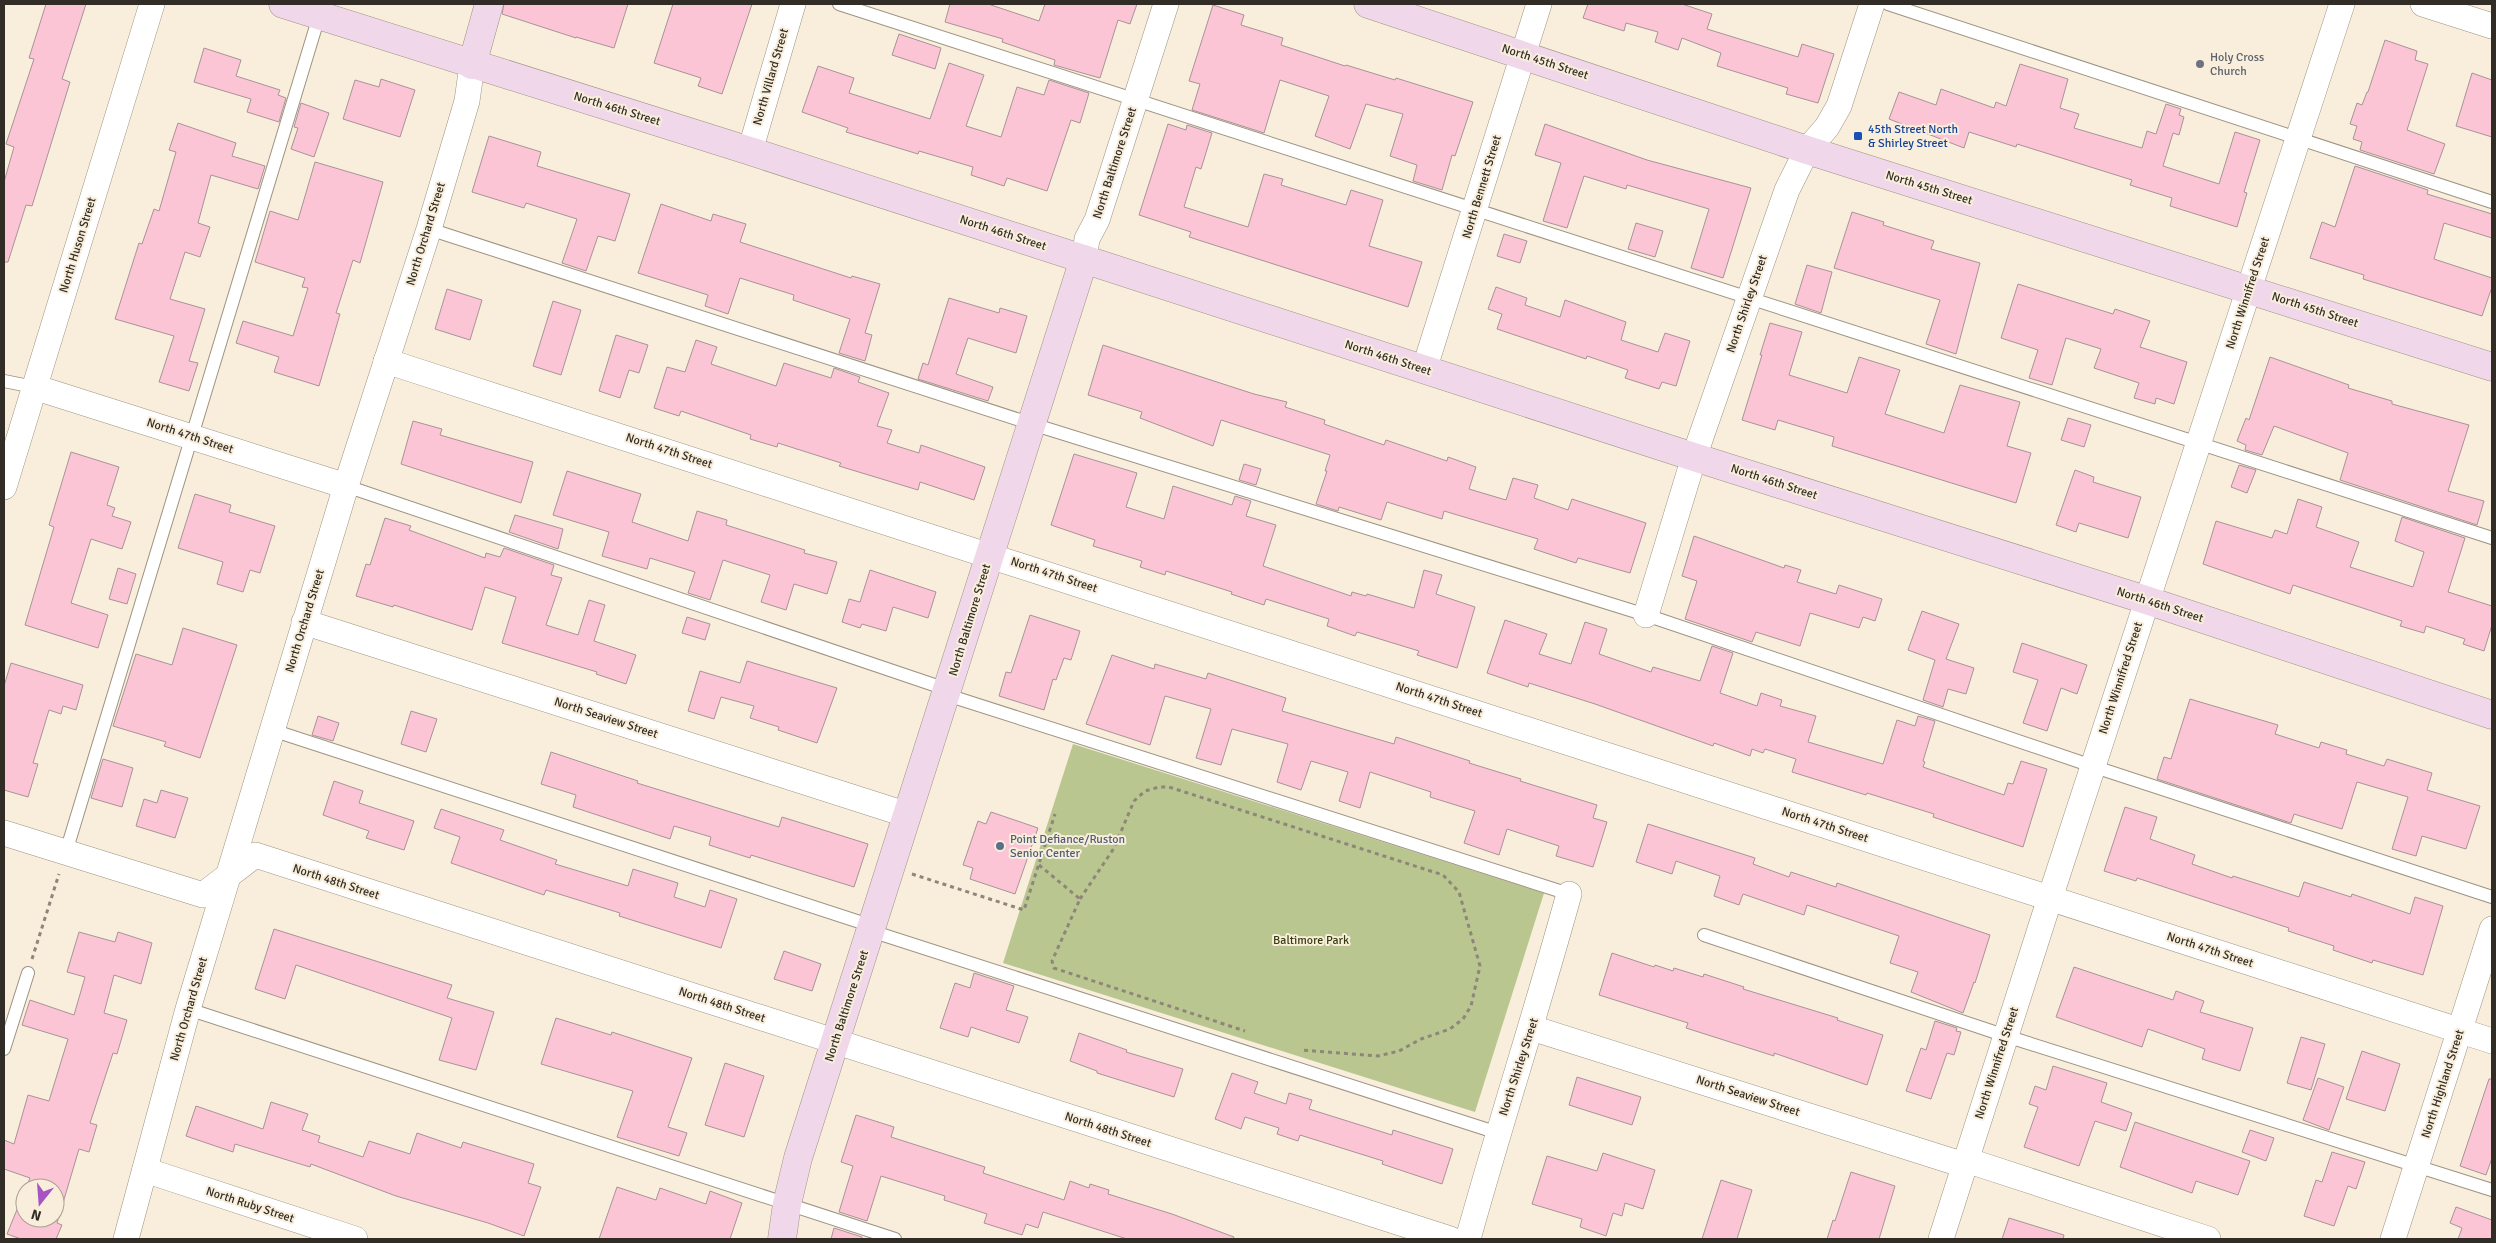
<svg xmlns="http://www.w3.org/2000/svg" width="2496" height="1243" font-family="Signika,sans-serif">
  <rect width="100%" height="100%" fill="#f9eedb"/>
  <path fill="#b9c690" d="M1073,744L1544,893L1475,1112L1003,963Z"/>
  <g fill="#fcc5d6" stroke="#a89399">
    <path d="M46,4H86L62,79L70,82L32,206L26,205L8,262H4V182L14,147L6,144L34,59L29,58Z"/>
    <path d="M504,4H628L614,48L576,37V38L502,14Z"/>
    <path d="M673,4H752L722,94L698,86L701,78L654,63Z"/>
    <path d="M950,4H988L1039,21L1045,4H1137L1130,24L1118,20L1100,78L1054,65L1055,60L1002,42L1003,39L945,22Z"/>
    <path d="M1588,4H1682L1712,14L1707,29L1798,57L1802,44L1834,54L1818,103L1786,94L1788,88L1717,66L1721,53L1682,38L1678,50L1655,42L1658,32L1626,23L1624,31L1583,18Z"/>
    <path d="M1213,5L1244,15L1241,25L1283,38L1281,45L1345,66L1346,65L1395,80L1396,78L1473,102L1455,156L1452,155L1442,190L1413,181L1417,165L1390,156L1403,114L1366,104L1350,149L1315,136L1329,96L1280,80L1264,133L1192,110L1200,84L1189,81Z"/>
    <path d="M899,34L941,48L935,69L892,55Z"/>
    <path d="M2385,40L2417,51L2415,60L2428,64L2407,130L2445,144L2434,174L2360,150L2362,142L2353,139L2357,126L2350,124L2357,103L2362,105L2367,92H2368Z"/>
    <path d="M204,48L241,60L236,76L280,90L278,95L286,98L279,122L247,112L251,99L194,82Z"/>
    <path d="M949,63L984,75L966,126L1001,137L1017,87L1044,95L1049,80L1089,93L1080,123L1071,120L1047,191L1007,178L1004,186L971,175L973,167L919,151L918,154L846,132L848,128L802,112L818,66L854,78L849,93L930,119Z"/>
    <path d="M2020,64L2068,79L2060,108L2079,114L2074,128L2142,148L2147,131L2156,134L2166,104L2181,109L2179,115L2184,117L2179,135L2173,133L2163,166L2219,184L2235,132L2260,140L2244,192L2247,193L2237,227L2170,206L2172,198L2130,185L2132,180L2017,144L2016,147L1969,132L1964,148L1889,119L1899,92L1936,105L1941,89L1994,108L1996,102L2006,106Z"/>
    <path d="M2472,73L2492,80V137L2456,126Z"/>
    <path d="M381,79L415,90L400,137L343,119L355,80L379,87Z"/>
    <path d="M301,103L329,113L314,157L291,149L298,128L294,127Z"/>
    <path d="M178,123L236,143L232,156L265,166L258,189L211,175L198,223L210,227L200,257L185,252L170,299L205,309L189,361L198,363L189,391L159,382L174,336L115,319L139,243L142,244L154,209L159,211L176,152L169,150Z"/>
    <path d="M1168,124L1186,130L1187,125L1212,133L1201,169L1196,167L1184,207L1248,227L1264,174L1283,179L1281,185L1346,205L1351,190L1383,200L1369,246L1422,262L1408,307L1189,237L1191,232L1139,215Z"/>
    <path d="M1545,124L1647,160L1751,188L1723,278L1691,268L1709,209L1627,185L1626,189L1584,176L1567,228L1543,221L1561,163L1535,155Z"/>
    <path d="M489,136L541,152L537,166L630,194L615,241L598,236L586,271L562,263L577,219L526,203L524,208L472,192Z"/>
    <path d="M315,162L383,182L360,263L353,260L336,313L340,314L319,386L274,372L279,357L236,343L243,321L293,336L308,288L302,287L305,278L255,262L270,211L298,220Z"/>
    <path d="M2355,166L2428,190L2427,194L2492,214V238L2444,223L2434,259L2492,278V287L2482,316L2363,279L2364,275L2310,258L2322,222L2335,227Z"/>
    <path d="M661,204L711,221L713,214L746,224L740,242L851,278L852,276L880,284L865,333L872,335L865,361L839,353L850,319L793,300L794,295L740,278L728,314L705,306L708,295L638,273Z"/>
    <path d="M1852,212L1884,222L1883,225L1934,241L1931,249L1980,263L1956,354L1926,344L1940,300L1834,268Z"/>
    <path d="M1636,223L1663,231L1655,257L1628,249Z"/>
    <path d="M1504,234L1527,241L1520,263L1497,256Z"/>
    <path d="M1807,265L1832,272L1821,313L1795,304Z"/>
    <path d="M2018,284L2113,314L2115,309L2150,321L2140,347L2187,362L2174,404L2156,398L2155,404L2134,398L2139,383L2094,368L2101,349L2066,338L2052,385L2029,378L2038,350L2001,338Z"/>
    <path d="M1496,287L1527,298L1525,305L1560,317L1565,300L1626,322L1621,340L1658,352L1665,333L1690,341L1676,386L1662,382L1659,389L1625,378L1628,370L1587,356L1586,359L1497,329L1502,314L1488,309Z"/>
    <path d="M447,289L482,300L470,340L435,329Z"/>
    <path d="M949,298L999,313L1000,308L1027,316L1016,353L968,338L956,374L993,387L988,401L918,379L923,363L928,365Z"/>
    <path d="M553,301L581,310L561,375L533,366Z"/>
    <path d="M1770,323L1802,332L1789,375L1847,393L1859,357L1900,370L1885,414L1944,433L1960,385L2020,402L2007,446L2031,453L2016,503L1832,446L1834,437L1778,420L1775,430L1742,420L1762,355H1760Z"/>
    <path d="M616,335L648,345L639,373L629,370L620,398L599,391Z"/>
    <path d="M696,340L717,347L711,364L776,386L784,363L831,378L834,368L860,377L858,382L889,393L877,426L892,430L887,443L919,453L921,445L985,467L974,500L920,482L918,490L839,466L841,463L778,443L777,447L750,439L751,435L681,411L679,416L654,408L667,367L685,372Z"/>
    <path d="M1103,345L1254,394L1287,402L1285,407L1325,420L1324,424L1384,445L1386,440L1447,461L1448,457L1476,467L1469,489L1506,500L1513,478L1538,485L1534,498L1568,510L1572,499L1646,523L1630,573L1578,558L1576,563L1534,549L1538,539L1444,511L1442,519L1387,502L1381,520L1339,507L1338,511L1316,504L1327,471H1325L1330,455L1221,420L1213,446L1140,418L1142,412L1088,395Z"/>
    <path d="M2270,357L2349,385L2348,388L2392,401V404L2469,425L2448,491L2484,501L2477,525L2340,480L2348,453L2274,426L2262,455L2245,450L2246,445L2237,441L2246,418L2249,420Z"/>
    <path d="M2068,418L2091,425L2084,447L2061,440Z"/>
    <path d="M413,421L442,429L440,435L533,462L521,503L401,464Z"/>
    <path d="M71,452L119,467L107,505L115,508L112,516L131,522L122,549L91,539L71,603L108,615L98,648L25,625L54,527L49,525Z"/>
    <path d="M1074,454L1137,473L1126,507L1164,519L1173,486L1232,505L1235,496L1251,501L1246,516L1276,525L1263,566L1351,596L1352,592L1366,596L1367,594L1414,608L1424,570L1442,575L1436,594L1475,607L1457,668L1417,655L1419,651L1357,632L1355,636L1327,626L1329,619L1266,599L1264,605L1231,594L1232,592L1166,571L1165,575L1140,567L1142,561L1093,546L1095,540L1051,525Z"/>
    <path d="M1244,464L1261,469L1256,485L1239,480Z"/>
    <path d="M2239,465L2256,470L2247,493L2231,487Z"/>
    <path d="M2075,470L2094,477L2093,482L2141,497L2128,538L2079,523L2076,532L2056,525Z"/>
    <path d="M567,471L641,494L632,522L688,541L697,511L727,520L726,525L805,550L804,553L837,562L827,594L794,584L786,610L761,602L770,575L723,560L710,600L688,593L695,572L650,558L647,569L602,556L609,532L553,515Z"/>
    <path d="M195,494L231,505L229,512L275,526L260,573L250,570L243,592L217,584L223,562L178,548Z"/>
    <path d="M2298,499L2322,507L2316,527L2359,542L2350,567L2413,587L2424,552L2395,541L2402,517L2465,538L2448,592L2492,606V625L2484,651L2463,644L2465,639L2426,626L2424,633L2400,626L2402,621L2293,585L2290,594L2203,564L2216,521L2272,538L2275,530L2287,534Z"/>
    <path d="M515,515L563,529L558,549L509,532Z"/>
    <path d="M385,518L411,526L409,530L485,558L486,553L500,557L504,548L554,565L551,575L562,578L546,625L578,635L589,600L605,605L594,641L636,655L626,684L596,674L597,672L502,643L516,597L485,587L472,630L394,605L393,607L356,596L366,564L370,565Z"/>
    <path d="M1694,536L1784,568L1785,565L1801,570L1797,582L1836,594L1839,585L1882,599L1875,621L1863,617L1859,628L1810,613L1800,646L1756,632L1752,642L1685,619L1697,581L1682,576Z"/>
    <path d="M118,568L136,574L127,604L109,599Z"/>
    <path d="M870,570L936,592L928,618L893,607L886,631L862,624L860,628L842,622L849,599L860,602Z"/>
    <path d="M1922,611L1959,624L1946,659L1974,668L1966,694L1948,689L1943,707L1923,700L1935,660L1908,650Z"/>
    <path d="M1030,615L1080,631L1071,660L1064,658L1056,680L1053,679L1044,710L999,696L1006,672L1011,673Z"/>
    <path d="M687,617L710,624L705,640L682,633Z"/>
    <path d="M1505,620L1547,634L1539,654L1571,664L1585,622L1607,629L1599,654L1651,672L1653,667L1700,681L1712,646L1733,653L1720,693L1757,706L1761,693L1782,700L1780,706L1816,716L1808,742L1883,764L1897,720L1915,726L1918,716L1935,721L1923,761L1925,762L1923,767L2004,795L2008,783L2013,784L2021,761L2047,769L2023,847L1933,817L1934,814L1867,793L1866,795L1792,772L1796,759L1765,749L1763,753L1752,749L1750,756L1714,743L1713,746L1595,704L1529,683L1528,687L1487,673Z"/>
    <path d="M183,628L237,645L200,758L164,746L166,742L113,726L136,654L172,665Z"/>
    <path d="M2022,643L2087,665L2077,694L2061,688L2047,731L2023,723L2038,680L2013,672Z"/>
    <path d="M1112,655L1154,669L1155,664L1206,679L1208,673L1286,698L1282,711L1394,744L1396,737L1470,761L1469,763L1521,779L1520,781L1597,805L1593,818L1607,822L1593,867L1556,856L1559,846L1507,829L1499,855L1464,843L1475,811L1430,797L1431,792L1370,772L1360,808L1339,801L1348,772L1311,761L1301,790L1277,782L1288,744L1232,729L1221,765L1196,758L1211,709L1165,696L1150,745L1086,724Z"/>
    <path d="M747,661L837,688L817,743L778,730L779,727L750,718L754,706L721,697L714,719L688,711L700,671L740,683Z"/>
    <path d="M11,663L83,685L76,710L63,706L61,714L49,710L33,763L38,764L28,797L4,790V686Z"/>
    <path d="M2190,699L2278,725L2275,734L2319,748L2321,742L2347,750L2346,754L2384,766L2387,759L2432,773L2427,790L2480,806L2466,849L2422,836L2416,856L2392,849L2408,797L2357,782L2342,829L2294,814L2291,823L2157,779L2164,757L2171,759Z"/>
    <path d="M411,711L437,719L426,752L401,744Z"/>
    <path d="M318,716L339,723L333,741L312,735Z"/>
    <path d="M551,752L638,781L637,783L779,827L782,817L868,844L854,887L751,855L750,858L709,845L711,837L674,826L670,839L573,807L576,795L541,784Z"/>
    <path d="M103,759L133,768L122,807L91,798Z"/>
    <path d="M334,781L363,791L359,803L414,821L404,850L366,838L369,831L323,815Z"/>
    <path d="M161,790L188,798L175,838L136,826L144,799L157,803Z"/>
    <path d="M2125,807L2157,817L2150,839L2195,855L2192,864L2232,878L2233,876L2299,897L2304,882L2351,897L2352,894L2410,914L2415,897L2443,906L2423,975L2373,960L2372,963L2333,950L2334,946L2288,931L2289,928L2137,878L2136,881L2104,871Z"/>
    <path d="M441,809L504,830L500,840L557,860L555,864L628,886L633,869L678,883L674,897L705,907L710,890L737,899L721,948L619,916L620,913L546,890L544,895L451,863L460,837L434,828Z"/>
    <path d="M991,812L1038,828L1015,894L970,879L973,868L963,865L978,821L986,824Z"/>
    <path d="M1648,824L1755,858L1753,864L1789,877L1791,872L1836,887L1837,883L1990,935L1975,983L1974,982L1963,1013L1911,992L1918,972L1890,963L1899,936L1807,905L1804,915L1743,894L1739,905L1714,896L1720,876L1676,861L1672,874L1636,862Z"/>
    <path d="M274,929L452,985L447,998L494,1012L476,1070L439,1060L452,1018L296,965L285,999L255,989Z"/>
    <path d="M79,932L115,942L118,932L152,943L141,984L114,975L104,1013L127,1020L117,1054L113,1053L90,1123L97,1125L89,1152L79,1149L57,1223L62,1225L56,1239H21L7,1234L25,1190V1218H55V1188H26L30,1178L4,1169V1140L14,1144L28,1095L49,1101L68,1039L22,1025L30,1000L74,1015L85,977L67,972Z"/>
    <path d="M784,951L821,964L812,991L774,979Z"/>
    <path d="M1612,953L1654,967L1655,965L1673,971L1674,968L1703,977L1704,974L1744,987L1743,989L1838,1018L1837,1020L1883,1035L1867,1085L1774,1053V1056L1686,1028L1688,1023L1599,995Z"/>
    <path d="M2074,967L2173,1000L2176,991L2204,1001L2200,1012L2253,1028L2240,1071L2202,1059L2205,1049L2148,1029L2142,1047L2056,1017Z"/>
    <path d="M974,973L1014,986L1006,1010L1028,1017L1019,1043L971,1027L968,1037L940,1028L955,983L970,988Z"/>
    <path d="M556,1018L611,1035L612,1032L692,1058L668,1127L687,1133L679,1156L617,1137L633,1091L541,1064Z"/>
    <path d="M1935,1021L1957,1028L1956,1031L1961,1032L1954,1055L1947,1053L1931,1099L1906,1091L1921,1048L1926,1050Z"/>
    <path d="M1079,1033L1127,1050L1126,1052L1183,1069L1174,1097L1097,1073V1071L1070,1061Z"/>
    <path d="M2301,1037L2325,1044L2311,1090L2287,1083Z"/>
    <path d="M2362,1051L2400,1064L2385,1111L2346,1099Z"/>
    <path d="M725,1063L764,1076L744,1137L705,1125Z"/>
    <path d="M2053,1066L2107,1083L2101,1102L2132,1113L2126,1131L2095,1121L2079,1166L2024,1147L2038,1107L2029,1104L2035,1086L2046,1090Z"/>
    <path d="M1232,1073L1258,1082L1254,1093L1286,1104L1289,1093L1312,1100L1309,1109L1392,1135L1393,1130L1453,1149L1442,1184L1382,1164L1383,1161L1300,1135L1298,1141L1277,1134L1279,1128L1245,1117L1241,1129L1215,1119Z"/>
    <path d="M1577,1077L1641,1097L1632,1125L1569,1105Z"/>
    <path d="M2318,1078L2344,1087L2329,1130L2303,1120Z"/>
    <path d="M2489,1079H2492V1158L2486,1175L2460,1166Z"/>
    <path d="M271,1102L308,1114L302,1130L320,1136L318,1142L363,1157L369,1141L410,1154L417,1133L461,1148L463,1142L534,1164L528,1183L541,1187L524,1236L488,1223L396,1196L311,1164L310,1167L235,1144L233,1152L186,1136L196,1106L263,1129Z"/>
    <path d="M856,1115L894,1127L891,1137L985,1167L983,1173L1064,1200L1070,1181L1089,1188L1090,1184L1109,1190L1108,1194L1172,1214L1234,1237L1233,1239H1127L1043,1212L1038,1228L1026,1224L1022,1235L984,1223L987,1214L944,1200L945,1196L881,1176L867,1221L839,1212L853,1166L841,1162Z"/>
    <path d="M2135,1122L2250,1161L2238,1195L2196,1181L2192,1193L2120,1167Z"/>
    <path d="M2250,1130L2274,1138L2266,1161L2242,1152Z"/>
    <path d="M2332,1152L2365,1162L2356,1189L2348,1186L2334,1226L2304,1216L2316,1180L2322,1182Z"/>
    <path d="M1603,1153L1655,1170L1643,1209L1625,1203L1622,1216L1613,1213L1606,1236L1580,1227L1582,1219L1532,1204L1547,1156L1597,1171Z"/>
    <path d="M1851,1172L1895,1186L1879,1239H1827L1833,1220L1835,1221Z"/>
    <path d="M1721,1180L1752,1190L1737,1239H1702Z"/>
    <path d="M617,1187L656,1200L660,1188L706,1204L710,1191L742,1203L730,1239H599Z"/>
    <path d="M2456,1207L2492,1220V1239H2458L2462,1228L2450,1223Z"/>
    <path d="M2009,1218L2064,1235L2063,1239H2002Z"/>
    <path d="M834,1228L862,1237V1239H831Z"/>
  </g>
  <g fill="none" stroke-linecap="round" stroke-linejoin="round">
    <defs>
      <g id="lane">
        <path d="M839,4L2492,538"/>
        <path d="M1888,4L2492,202"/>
        <path d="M429,229L1032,424L1646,615L2092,766L2492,897"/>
        <path d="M4,381L34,387"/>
        <path d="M346,486L949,690"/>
        <path d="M947,695L1569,894"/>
        <path d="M272,730L872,926"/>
        <path d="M66,852L320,13"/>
        <path d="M871,931L1498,1133"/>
        <path d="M1704,935L2006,1036L2492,1190"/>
        <path d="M188,1009L895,1239"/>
        <path d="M4,1049L28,973"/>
      </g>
      <g id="street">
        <path d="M2423,4L2492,26"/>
        <path d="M750,151L793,4"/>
        <path d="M1084,259L1087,239L1097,220L1166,4"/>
        <path d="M386,361L2492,1041"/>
        <path d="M1424,370L1539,4"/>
        <path d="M34,387L346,486"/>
        <path d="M4,487L152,4"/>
        <path d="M1646,615L1694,457L1787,190L1807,150L1827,127L1839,106L1872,4"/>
        <path d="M304,622L908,815"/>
        <path d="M4,833L203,895L255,855L1450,1239"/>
        <path d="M1532,1028L1964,1165"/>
        <path d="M1966,1160L2208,1239"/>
        <path d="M145,1170L355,1239"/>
        <path d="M126,1239L188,1009L346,486L429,229L467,101L472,65"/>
        <path d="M1468,1239C1500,1124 1537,1010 1569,894"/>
        <path d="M1941,1239L2050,898L2342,4"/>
        <path d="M2393,1239L2492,929"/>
      </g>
      <g id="secondary">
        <path d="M283,4L750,151L1694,457L2146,600L2492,715"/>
        <path d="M1368,4L1807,150L2492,367"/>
        <path d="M472,65L489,4"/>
        <path d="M782,1239L787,1204L798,1158L1084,259"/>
      </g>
    </defs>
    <use href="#lane" stroke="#9d9382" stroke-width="14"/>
    <use href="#street" stroke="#9d9382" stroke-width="26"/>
    <use href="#secondary" stroke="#9d9382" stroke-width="29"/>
    <g stroke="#8d8679" stroke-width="3" stroke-dasharray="4 4" stroke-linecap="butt">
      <path d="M1039,865L1080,899L1052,961L1054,968L1245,1031"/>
      <path d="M912,874L1024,910L1055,814"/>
      <path d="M1080,899L1114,848L1134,801L1145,791L1159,787H1169L1443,875L1459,892L1480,966L1471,1006L1463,1019L1450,1029L1421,1039L1399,1051L1378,1056L1301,1050"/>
      <path d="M32,959L59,874"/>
    </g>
    <use href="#lane" stroke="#fff" stroke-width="12"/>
    <use href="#street" stroke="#fff" stroke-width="25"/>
    <use href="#secondary" stroke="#f0d7e9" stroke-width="28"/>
  </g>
  <circle fill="#6b7280" stroke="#f9eedb" stroke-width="2" cx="2200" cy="64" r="5"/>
  <rect fill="#1a4fb4" stroke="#f9eedb" stroke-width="2" x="1853" y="131" width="10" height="10" rx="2.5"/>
  <circle fill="#5c6f8a" stroke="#f9eedb" stroke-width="2" cx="1000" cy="846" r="5"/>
  <g text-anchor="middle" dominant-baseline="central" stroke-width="4" stroke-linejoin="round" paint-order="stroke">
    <g font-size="12" fill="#5b616d" stroke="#f9eedb" text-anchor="start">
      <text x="2210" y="57">Holy Cross<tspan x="2210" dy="14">Church</tspan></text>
    </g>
    <g font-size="12" fill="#312d26" stroke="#f9eedb">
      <text transform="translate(1545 62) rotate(18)">North 45th Street</text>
      <text transform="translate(771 77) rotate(-74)">North Villard Street</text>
      <text transform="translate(617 109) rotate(17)">North 46th Street</text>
      <text transform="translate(1115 163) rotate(-72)">North Baltimore Street</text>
      <text transform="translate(1482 187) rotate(-73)">North Bennett Street</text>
      <text transform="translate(1929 188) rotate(17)">North 45th Street</text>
      <text transform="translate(1003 233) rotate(18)">North 46th Street</text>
      <text transform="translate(426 234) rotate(-73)">North Orchard Street</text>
      <text transform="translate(78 245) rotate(-73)">North Huson Street</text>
      <text transform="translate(2248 293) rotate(-72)">North Winnifred Street</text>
      <text transform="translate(1747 304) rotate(-71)">North Shirley Street</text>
      <text transform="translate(2315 310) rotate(18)">North 45th Street</text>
      <text transform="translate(1388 358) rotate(18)">North 46th Street</text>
      <text transform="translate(190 436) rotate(18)">North 47th Street</text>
      <text transform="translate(669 451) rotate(18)">North 47th Street</text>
      <text transform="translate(1774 482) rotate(18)">North 46th Street</text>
      <text transform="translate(1054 575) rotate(18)">North 47th Street</text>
      <text transform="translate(2160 605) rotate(18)">North 46th Street</text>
      <text transform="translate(970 620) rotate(-73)">North Baltimore Street</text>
      <text transform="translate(305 621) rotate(-73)">North Orchard Street</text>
      <text transform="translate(2121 678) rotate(-72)">North Winnifred Street</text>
      <text transform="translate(1439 700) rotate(18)">North 47th Street</text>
      <text transform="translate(606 718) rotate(18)">North Seaview Street</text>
      <text transform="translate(1825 825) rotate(18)">North 47th Street</text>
      <text transform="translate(336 882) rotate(18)">North 48th Street</text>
      <text transform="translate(2210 950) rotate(18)">North 47th Street</text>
      <text transform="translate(722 1005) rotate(18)">North 48th Street</text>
      <text transform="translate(847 1006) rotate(-72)">North Baltimore Street</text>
      <text transform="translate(189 1009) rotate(-74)">North Orchard Street</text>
      <text transform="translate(1997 1063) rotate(-72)">North Winnifred Street</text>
      <text transform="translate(1519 1067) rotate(-72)">North Shirley Street</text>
      <text transform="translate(2443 1084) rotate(-72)">North Highland Street</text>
      <text transform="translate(1748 1096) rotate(18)">North Seaview Street</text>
      <text transform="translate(1108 1130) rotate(18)">North 48th Street</text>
      <text transform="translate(250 1205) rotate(18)">North Ruby Street</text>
    </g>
    <g font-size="12" fill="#164399" stroke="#f9eedb" text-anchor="start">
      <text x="1868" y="129">45th Street North<tspan x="1868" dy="14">&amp; Shirley Street</tspan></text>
    </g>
    <g font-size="12" fill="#4e5e75" stroke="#f9eedb" text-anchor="start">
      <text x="1010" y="839">Point Defiance/Ruston<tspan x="1010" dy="14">Senior Center</tspan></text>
    </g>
    <g font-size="12" fill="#363e0f" stroke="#f9eedb">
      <text x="1311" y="940">Baltimore Park</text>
    </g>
  </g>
  <rect width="2496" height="1243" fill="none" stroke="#312d26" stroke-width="10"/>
  <g transform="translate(40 1203) rotate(197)"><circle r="24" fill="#f9eedb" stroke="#a9a193"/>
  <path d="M0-4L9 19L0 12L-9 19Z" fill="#a853c2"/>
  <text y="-8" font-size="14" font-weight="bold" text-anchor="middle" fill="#312d26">N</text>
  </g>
</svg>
